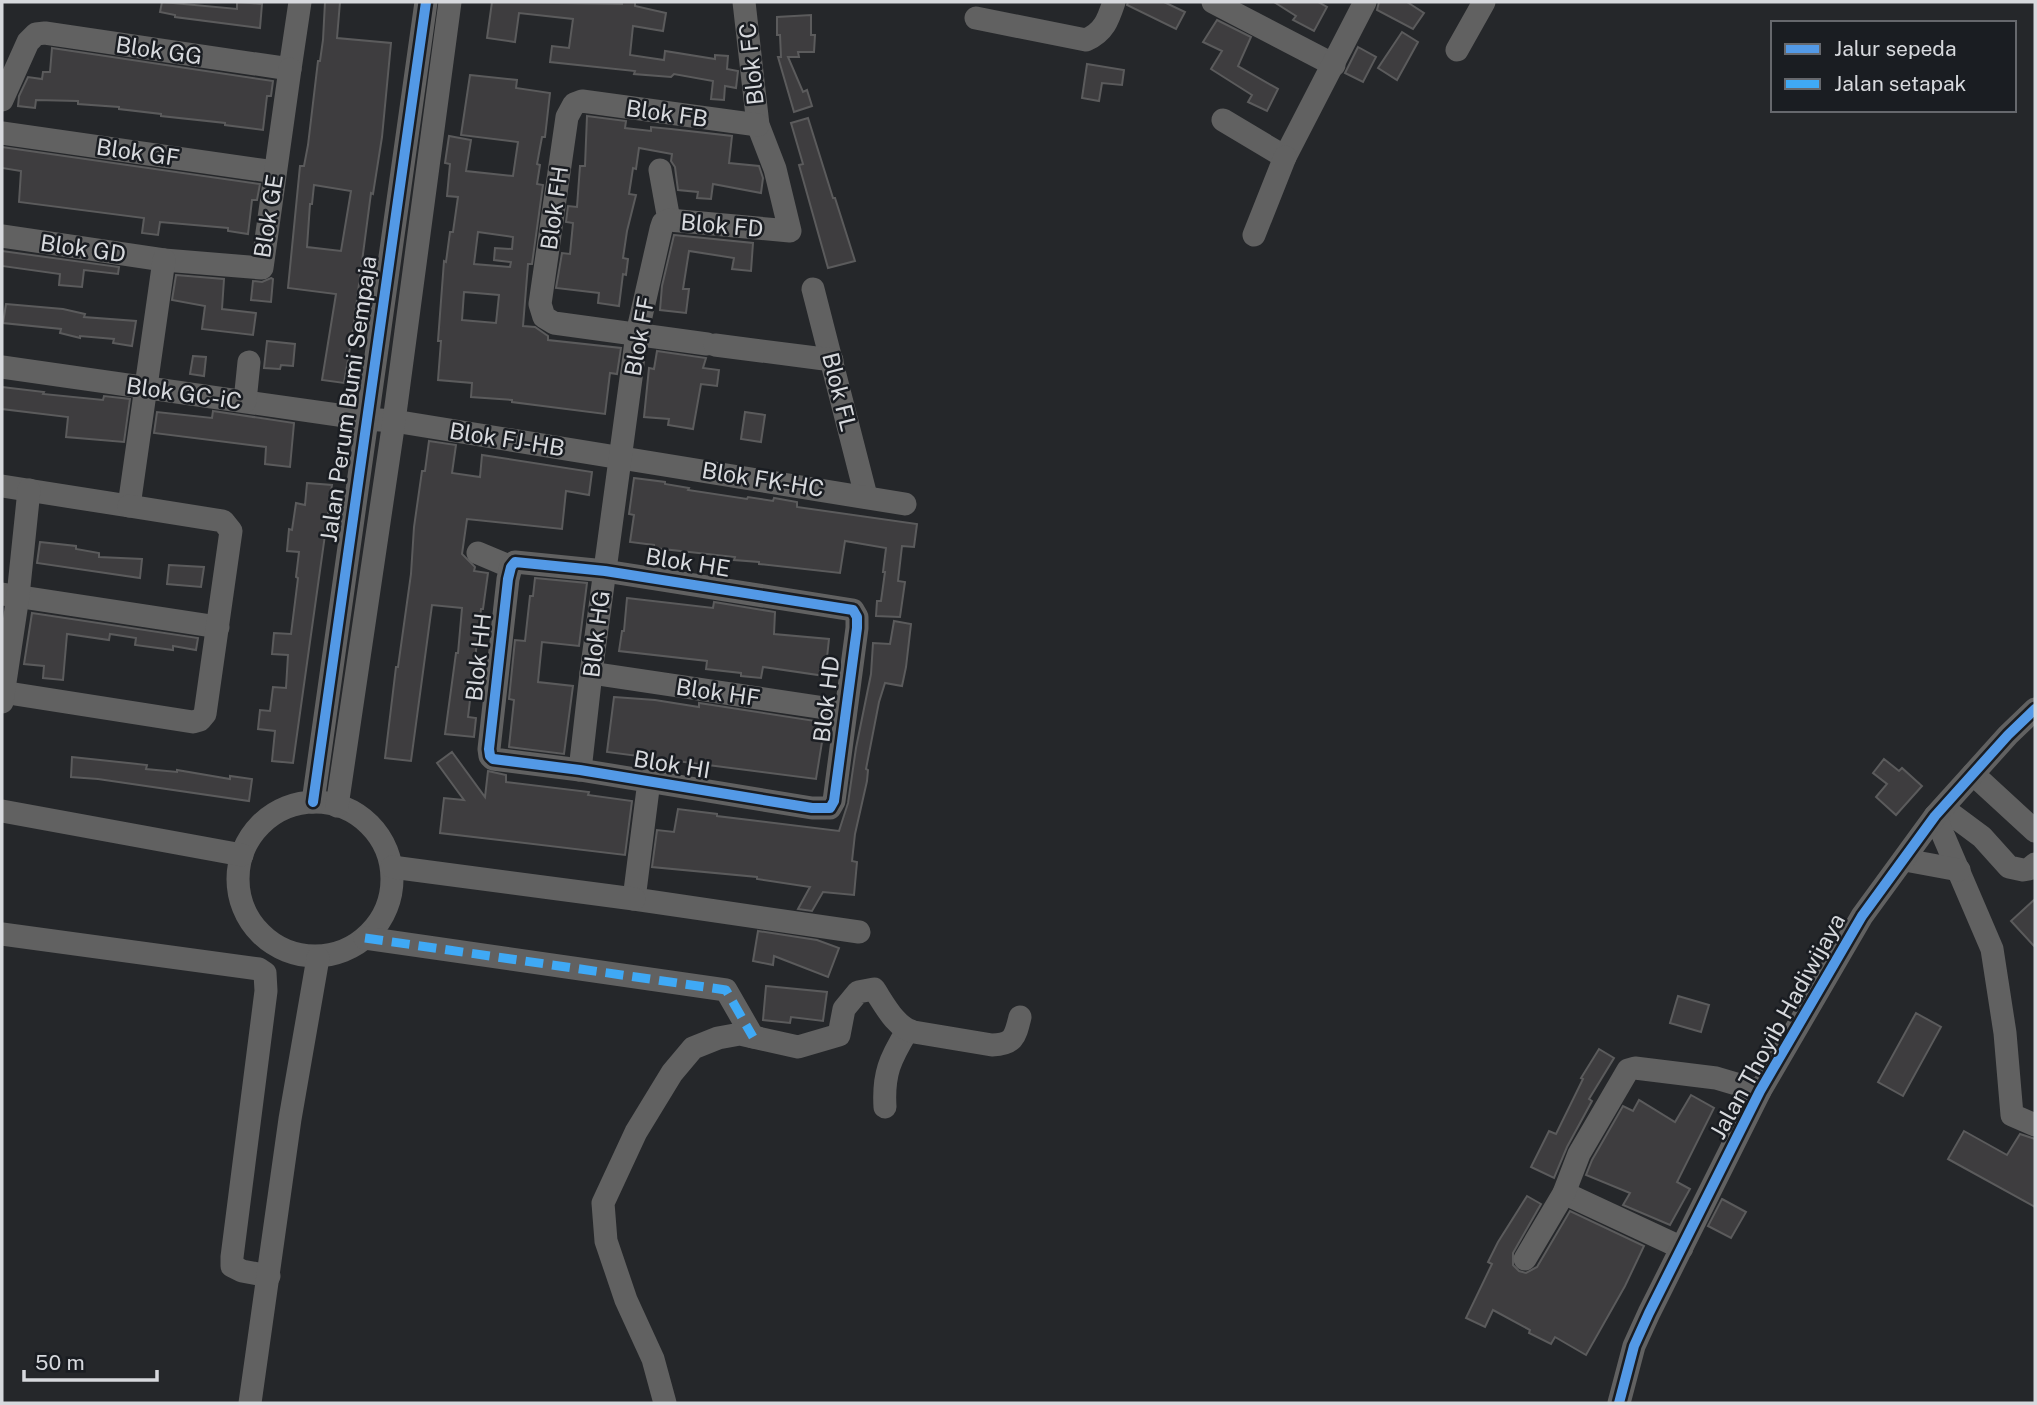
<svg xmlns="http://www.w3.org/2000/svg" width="2037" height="1405" font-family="'Public Sans',sans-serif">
  <rect width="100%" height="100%" fill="#25272a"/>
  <g fill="#3e3d3f" stroke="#5b5b5c" stroke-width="2" fill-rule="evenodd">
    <path d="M162,2L237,9V2L262,4L260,28L175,17V15L160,12Z"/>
    <path d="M325,2H340L337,38L391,43L382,137L373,194L371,193L353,330L344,383L322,380L336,294L288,288L300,166H304L308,145L318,61H320L323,40ZM314,185L351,191L341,251L307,247L310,204H312Z"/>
    <path d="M492,2L622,4V2H635V6L666,13L663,31L633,26L630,55L664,60L665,51L715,59V55L728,56L727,69L738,71L736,88L725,86L724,100L711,99L713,81L674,74L671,77L634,74L635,71L550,62L552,46L569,48L573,19L519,13L515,42L487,38Z"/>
    <path d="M1128,2H1164L1185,12L1176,29L1127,5Z"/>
    <path d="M1274,2H1318L1327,7L1314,31L1293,20L1296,16Z"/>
    <path d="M1379,2H1407L1424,13L1413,29L1377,10Z"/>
    <path d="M811,15V35H815L814,52H798L799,57H788L803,92L807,90L812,106L794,112L778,57H781L780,35H777V17Z"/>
    <path d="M1217,20L1251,37L1238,66L1278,89L1267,111L1248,102L1252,95L1211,69L1222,51L1203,42Z"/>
    <path d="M1402,32L1418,42L1397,80L1378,68Z"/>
    <path d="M1358,47L1376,57L1363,82L1345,73Z"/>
    <path d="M52,48L273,81L271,96H267L263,130L225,125V123L161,116V114L119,109V107L78,104V101L36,100L35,108L18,106L19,96L28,77L42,79L43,72H50Z"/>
    <path d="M1087,64L1124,70L1122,85L1102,83L1099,101L1082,98Z"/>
    <path d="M470,75L517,80L516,88L550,93L545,137H542L537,164L540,165L537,184L543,185L532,264H528L523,326L535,327L548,336V340L621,348L617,374L610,373L605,414L512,402V400L471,397L472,383L438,380L441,341H438L444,261L446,262L450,232H453L458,197L447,196L450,164L445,163L449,136L471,140L466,171L513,176L518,142L461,135ZM478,232L513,237L512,249L495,248L494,260L511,262L510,267L474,264ZM464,292L499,295L496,323L462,320Z"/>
    <path d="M587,116L626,121L625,128L651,131V127L671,129L732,136L729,163L759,166L763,178L761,193L713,184L711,199L697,198L698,192L678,190L675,167L671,161L672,154L639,148L636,169L633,168L629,194L636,195L627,231L623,258L628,259L626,275L623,274L619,306L598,303L599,293L556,288L562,253L570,254L573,223L566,222L568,206L577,207L580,166H585Z"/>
    <path d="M808,118L833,198H835L855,261L828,268L799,165L803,164L791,123Z"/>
    <path d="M2,147L260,184L257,200H252L248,234L228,231V228L160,222L158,235L142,233L144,218L19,202L21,171L2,168Z"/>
    <path d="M674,235L753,243L751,271L732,269L734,258L689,251L683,289H689L686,313L660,310L662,286Z"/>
    <path d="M2,251L119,267L118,274L84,270L82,287L59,285L60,274L2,266Z"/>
    <path d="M176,275L224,279L222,309L256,313L253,335L202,329L205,306L172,300Z"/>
    <path d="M271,278L273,279L271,302L251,300L253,281L262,282Z"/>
    <path d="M6,304L63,309L85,314L84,317L136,321L132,346L113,343L114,339L80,336V338L60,333L61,329L3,323Z"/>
    <path d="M267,341L295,344L293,366L281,365L280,369L264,368Z"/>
    <path d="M657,351L706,358L703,368L719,370L717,386L701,384L693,429L668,425L669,419L644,417L649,368L654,369Z"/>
    <path d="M193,356L206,357L204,376L190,374Z"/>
    <path d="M2,387L44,392L43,394L103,400L104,396L130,399L124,442L66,437L68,417L2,409Z"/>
    <path d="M213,411L294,423L290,467L265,464L266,447L154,433L157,412L212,418Z"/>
    <path d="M745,412L765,415L761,442L741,439Z"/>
    <path d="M429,441L456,445L452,473L480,477L482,455L592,472L589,495L566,491L562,529L467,519L462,554L475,567L474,571L488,573L483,609H481L468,717L476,718L474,737L445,734L456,653H458L462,608L432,605L411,761L385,758L396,667H398L411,574L414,527L422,471H425Z"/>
    <path d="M634,478L665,482V484L689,488L688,490L747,499L748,497L773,501L774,498L797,502V507L917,524L914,547L902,546L898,581L905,582L900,617L876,616L877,601H881L885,572H883L886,548L845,541L840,573L759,564V562L734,560L735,557L654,548V545L630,542L634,515L629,514Z"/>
    <path d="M307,483L332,485L293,763L272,761L275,731L258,729L260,710L270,711L273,687L286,688L288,655L272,654L274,633L291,634L298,578L296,577L299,552L287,551L289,529L292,530L296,503L305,505Z"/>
    <path d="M40,542L76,546V549L99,553V557L142,559L140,578L37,563Z"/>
    <path d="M169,565L204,567L201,587L167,584Z"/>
    <path d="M535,578L587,583L579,646L542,642L538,682L573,686L564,754L509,747L514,700L509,699L515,640L525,641L530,596H533Z"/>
    <path d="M627,598L713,608L714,602L775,612L774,634L829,639L825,676L763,667L761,678L741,676V673L706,669L707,661L619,651L622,631H624Z"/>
    <path d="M32,613L198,638L196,650L173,646V650L135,645L136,638L110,634L109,640L67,634L63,680L43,678L44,666L24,664Z"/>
    <path d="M894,621L911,624L906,667L902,686L885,683L879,702L866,769L868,770L867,781L855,834L852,861L857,862L854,895L823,892L812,911L798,909L810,887L757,879V877L652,867L657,830L674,832L678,809L717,814V816L839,831L848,803L856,748L871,674L873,643L890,644Z"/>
    <path d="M614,697L655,700L699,707V703L828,723L826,742H822L816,779L607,752Z"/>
    <path d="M452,752L485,797L488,771L506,775V782L589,792L588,795L632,801L625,855L440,833L444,798L464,800L437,763Z"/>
    <path d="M72,757L147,765L146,769L177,772V770L230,779V776L252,779L249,801L98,779L71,777Z"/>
    <path d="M1884,759L1899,771L1902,768L1922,786L1896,815L1876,797L1887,784L1873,773Z"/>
    <path d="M2035,899V947L2011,921Z"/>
    <path d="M758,931L817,940L839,948L828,977L774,956L773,965L753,961Z"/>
    <path d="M766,986L827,992L823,1021L791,1017L790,1023L763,1020Z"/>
    <path d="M1678,996L1709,1005L1701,1032L1670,1023Z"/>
    <path d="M1916,1013L1941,1027L1903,1096L1878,1082Z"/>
    <path d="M1599,1049L1614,1058L1589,1099L1592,1101L1567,1147L1554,1178L1531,1167L1549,1131L1556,1134L1583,1079L1581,1078Z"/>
    <path d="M1691,1095L1714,1108L1677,1182L1690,1189L1670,1225L1623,1205L1630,1193L1586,1175L1592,1160L1623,1106L1633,1111L1639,1100L1675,1122Z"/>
    <path d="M1964,1131L2007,1155L2020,1134L2035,1139V1207L1948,1159Z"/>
    <path d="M1527,1196L1541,1204L1513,1253V1265L1519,1271L1526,1273L1537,1267L1570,1211L1644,1246L1625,1286L1586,1355L1555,1337L1551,1344L1529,1333L1530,1330L1493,1310L1485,1327L1466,1318L1492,1264L1488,1262L1498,1242Z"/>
    <path d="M1722,1199L1746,1212L1731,1238L1708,1226Z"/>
  </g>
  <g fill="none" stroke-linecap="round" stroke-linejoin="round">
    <g stroke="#616161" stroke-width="23">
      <path d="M1213,2L1334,65"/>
      <path d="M976,18L1086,40C1104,32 1108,20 1114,2"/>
      <path d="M1457,50L1484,2"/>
      <path d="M2,100L28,42L36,34L45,33L290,69L300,2"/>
      <path d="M1223,120L1285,157L1365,2"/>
      <path d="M2,133L275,172"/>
      <path d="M660,170L669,220"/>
      <path d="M669,220L790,231L775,169L758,125L744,2"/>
      <path d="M1254,235L1285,157"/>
      <path d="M2,236L164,260L262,268L290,69"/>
      <path d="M813,289L866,496"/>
      <path d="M707,344L554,323L544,317L540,304L567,117L574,104L582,101L758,125"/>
      <path d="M715,345L832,360"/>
      <path d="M2,367L366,419L394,421L905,504"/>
      <path d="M245,401L249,362"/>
      <path d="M2,486L129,506L164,260"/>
      <path d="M478,553L511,567"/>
      <path d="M515,562L605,571L853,610L857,617V628L834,801L830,808H812L580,770L493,759L490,756L489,749L508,579L511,567Z"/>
      <path d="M2,594L218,627"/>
      <path d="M591,673L845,711"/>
      <path d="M2,692L193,722L200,720L205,714L231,531L223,521L129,506"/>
      <path d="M2,702L18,596L29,490"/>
      <path d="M580,770L591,673L637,334L661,229L663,223L669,220"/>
      <path d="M1973,774L2035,831"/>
      <path d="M649,781L634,899L859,932"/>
      <path d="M313,802L426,2"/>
      <circle cx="315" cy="879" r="77"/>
      <path d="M337,806L394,421L450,2"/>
      <path d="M1943,808L1982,837L2009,867L2023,870L2029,869L2035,864"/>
      <path d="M2,811L242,855"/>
      <path d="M1935,816L1992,949L2005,1033L2012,1115L2035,1125"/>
      <path d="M1905,860L1959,870"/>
      <path d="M392,867L634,899"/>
      <path d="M2,934L259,969L265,973L266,991L232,1257V1266L242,1271L269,1276"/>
      <path d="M365,938L726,990L753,1037"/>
      <path d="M885,1107C883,1074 890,1059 907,1031"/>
      <path d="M1564,1193L1682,1248"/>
      <path d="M1525,1259L1564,1193L1579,1154L1628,1070L1635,1068L1716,1078L1760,1091"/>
      <path d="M250,1403L290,1119L318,958"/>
      <path d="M665,1403L653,1359L626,1300L606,1241L603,1203L636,1132L672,1073L693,1048L718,1038L740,1034L798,1047L839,1035L844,1009L858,992L874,989C884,1004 896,1028 914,1032L992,1045C1014,1044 1015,1037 1020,1017"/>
      <path d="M1619,1403L1634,1346L1649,1313L1760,1091L1862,916L1935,816L2008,735L2035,709"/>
    </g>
    <path stroke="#3fa9f5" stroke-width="9" stroke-dasharray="18 9" stroke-linecap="butt" d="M365,938L726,990L753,1037"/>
    <defs>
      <g id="cycleway">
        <path d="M515,562L605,571L853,610L857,617V628L834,801L830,808H812L580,770L493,759L490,756L489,749L508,579L511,567Z"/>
        <path d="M313,802L426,2"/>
        <path d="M1619,1403L1634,1346L1649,1313L1760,1091L1862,916L1935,816L2008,735L2035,709"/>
      </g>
    </defs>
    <use href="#cycleway" stroke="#1a1d22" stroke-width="15"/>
    <use href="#cycleway" stroke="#5399e6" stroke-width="10"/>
  </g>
  <g text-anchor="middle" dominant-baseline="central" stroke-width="5" stroke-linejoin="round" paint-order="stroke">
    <g font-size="23" fill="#d7d9dd" stroke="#1a1d22">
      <text transform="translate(159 50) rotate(8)">Blok GG</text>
      <text transform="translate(751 64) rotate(-96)">Blok FC</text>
      <text transform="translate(667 113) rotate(8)">Blok FB</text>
      <text transform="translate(138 152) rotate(8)">Blok GF</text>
      <text transform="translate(554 208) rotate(-82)">Blok FH</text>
      <text transform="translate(268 216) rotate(-81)">Blok GE</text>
      <text transform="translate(722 225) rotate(5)">Blok FD</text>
      <text transform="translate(83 248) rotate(8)">Blok GD</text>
      <text transform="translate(639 336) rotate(-80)">Blok FF</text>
      <text transform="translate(840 392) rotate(76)">Blok FL</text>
      <text transform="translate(184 393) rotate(8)">Blok GC-iC</text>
      <text transform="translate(348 399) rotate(-82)">Jalan Perum Bumi Sempaja</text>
      <text transform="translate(507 439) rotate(9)">Blok FJ-HB</text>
      <text transform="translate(763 479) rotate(9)">Blok FK-HC</text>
      <text transform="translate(688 562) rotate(9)">Blok HE</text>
      <text transform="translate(596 634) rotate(-83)">Blok HG</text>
      <text transform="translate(478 657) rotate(-84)">Blok HH</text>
      <text transform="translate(718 692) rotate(8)">Blok HF</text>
      <text transform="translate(826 699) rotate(-83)">Blok HD</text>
      <text transform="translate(672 764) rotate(9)">Blok HI</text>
      <text transform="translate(1777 1026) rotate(-61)">Jalan Thoyib Hadiwijaya</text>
    </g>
  </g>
  <rect width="2037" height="1405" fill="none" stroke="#d7d9dd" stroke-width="7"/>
  <rect x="1771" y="21" width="245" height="91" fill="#1a1d22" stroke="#66686d" stroke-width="2"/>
  <rect x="1785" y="44" width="35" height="10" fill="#5399e6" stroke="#66686d" stroke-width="2"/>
  <text x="1834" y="56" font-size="21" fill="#d7d9dd">Jalur sepeda</text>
  <rect x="1785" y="79" width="35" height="10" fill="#3fa9f5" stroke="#66686d" stroke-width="2"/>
  <text x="1834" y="91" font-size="21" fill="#d7d9dd">Jalan setapak</text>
  <path d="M24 1370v10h133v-10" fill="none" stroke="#d7d9dd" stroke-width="3.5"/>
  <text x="35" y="1370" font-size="21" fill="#d7d9dd" stroke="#1a1d22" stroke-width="5" paint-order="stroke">50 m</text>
</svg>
